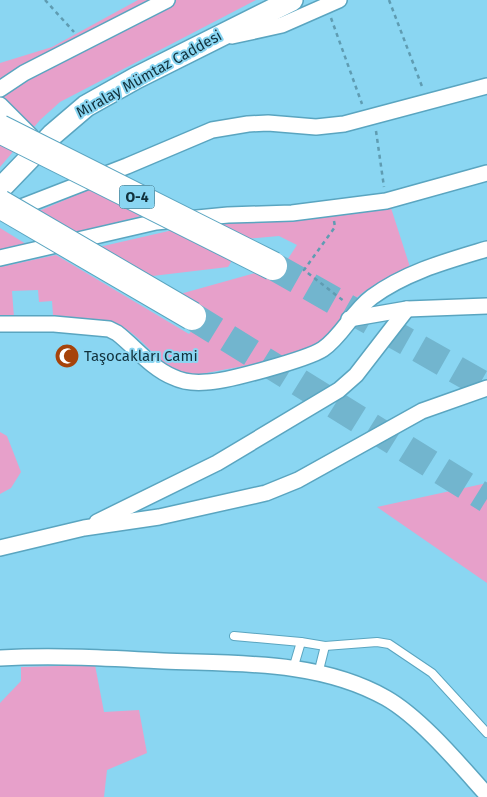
<svg xmlns="http://www.w3.org/2000/svg" width="487" height="797" font-family="'Fira Sans',sans-serif">
  <rect width="100%" height="100%" fill="#8ad6f2"/>
  <g fill="#e7a0ca">
    <path d="M138,0H256L60,102L40,120L0,167V63L52,47Z"/>
    <path d="M95,187L145,215L75,233L39,211Z"/>
    <path d="M391,208L410,267C389,278 365,287 349,305C339,317 335,333 322,342C301,358 225,369 196,375C163,374 151,345 126,329C110,319 72,318 53,315L52,301L39,302L38,290L12,291L14,317H0V267L56,255L189,334L205,315L180,294L259,272L274,280L297,245L279,236L246,239L216,223L303,220Z"/>
    <path d="M0,228L26,244L0,250Z"/>
    <path d="M173,230L233,259L228,267L144,277L99,247Z"/>
    <path d="M0,432L7,436L21,472L11,488L0,494Z"/>
    <path d="M487,483V583L377,507Z"/>
    <path d="M95,665L104,712L139,710L147,753L107,770L104,797H0V703L21,681V667Z"/>
  </g>
  <g fill="none" stroke-linecap="round" stroke-linejoin="round">
    <g stroke="#72b5ce" stroke-width="28" stroke-dasharray="28 14" stroke-linecap="butt">
      <path d="M273,266L487,387"/>
      <path d="M192,316L487,499"/>
    </g>
    <defs>
      <g id="service">
        <path d="M234,636L301,642L325,646L377,642L389,644L432,673L487,733"/>
        <path d="M293,669L301,642"/>
        <path d="M318,674L325,646"/>
      </g>
      <g id="minor">
        <path d="M232,36L282,25L339,0"/>
        <path d="M0,89L24,73L167,0"/>
        <path d="M0,105L31,136"/>
        <path d="M11,211L127,166L212,130L248,124L268,123L316,127L344,124L487,86"/>
        <path d="M0,258L156,222L228,215L292,213L386,201L487,173"/>
        <path d="M349,319L407,309L487,306"/>
        <path d="M0,324H54L109,329L117,333C135,347 151,368 173,377C183,382 196,383 207,382C225,382 308,359 323,349C342,336 352,312 372,297C406,272 447,261 487,249"/>
        <path d="M97,522L217,463L339,390L356,375L407,309"/>
        <path d="M0,548L84,528L159,517L266,493L298,480L422,411L487,388"/>
        <path d="M0,658C54,655 109,658 163,661C237,664 319,660 386,698C421,718 460,765 487,795"/>
      </g>
      <path id="secondary" d="M0,189L52,135L86,106L136,78L292,0"/>
    </defs>
    <use href="#service" stroke="#5aa5c0" stroke-width="10"/>
    <use href="#minor" stroke="#5aa5c0" stroke-width="18"/>
    <use href="#secondary" stroke="#5aa5c0" stroke-width="24"/>
    <g stroke="#5f9cb2" stroke-width="2.5" stroke-dasharray="4 4" stroke-linecap="butt">
      <path d="M45,0L74,32"/>
      <path d="M389,0L423,89"/>
      <path d="M331,18L362,104"/>
      <path d="M376,131L384,187"/>
      <path d="M334,221L335,227L304,270L345,302"/>
    </g>
    <use href="#service" stroke="#fff" stroke-width="8"/>
    <use href="#minor" stroke="#fff" stroke-width="15"/>
    <use href="#secondary" stroke="#fff" stroke-width="21"/>
    <defs>
      <g id="motorway-bridge">
        <path d="M0,129L273,266"/>
        <path d="M0,204L192,316"/>
      </g>
    </defs>
    <use href="#motorway-bridge" stroke="#5aa5c0" stroke-width="30" stroke-linecap="butt"/>
    <use href="#motorway-bridge" stroke="#fff" stroke-width="28"/>
  </g>
  <defs>
    <symbol id="mosque-disc" viewBox="-11 -11 22 22"><circle r="9.5" fill="#a6430a" stroke="#8ad6f2"/><path d="M3.5-4.9A6 6 0 1 0 3.5 4.9A5 5 0 1 1 3.5-4.9Z" fill="#fff"/></symbol>
  </defs>
  <g fill-rule="evenodd">
    <use href="#mosque-disc" x="53" y="342" width="28" height="28"/>
  </g>
  <g text-anchor="middle" dominant-baseline="central" stroke-width="4" stroke-linejoin="round" paint-order="stroke">
    <rect fill="#8ad6f2" stroke="#356273" stroke-width="1" x="119.5" y="185.5" width="35" height="23" rx="4"/>
    <g font-size="14" font-weight="bold" fill="#11313c">
      <text x="137" y="197">O-4</text>
    </g>
    <g font-size="15" fill="#11313c" stroke="#8ad6f2">
      <text transform="translate(149 74) rotate(-29)">Miralay Mümtaz Caddesi</text>
    </g>
    <g font-size="15" fill="#11313c" stroke="#8ad6f2" text-anchor="start">
      <text x="84" y="356">Taşocakları Cami</text>
    </g>
  </g>
</svg>
